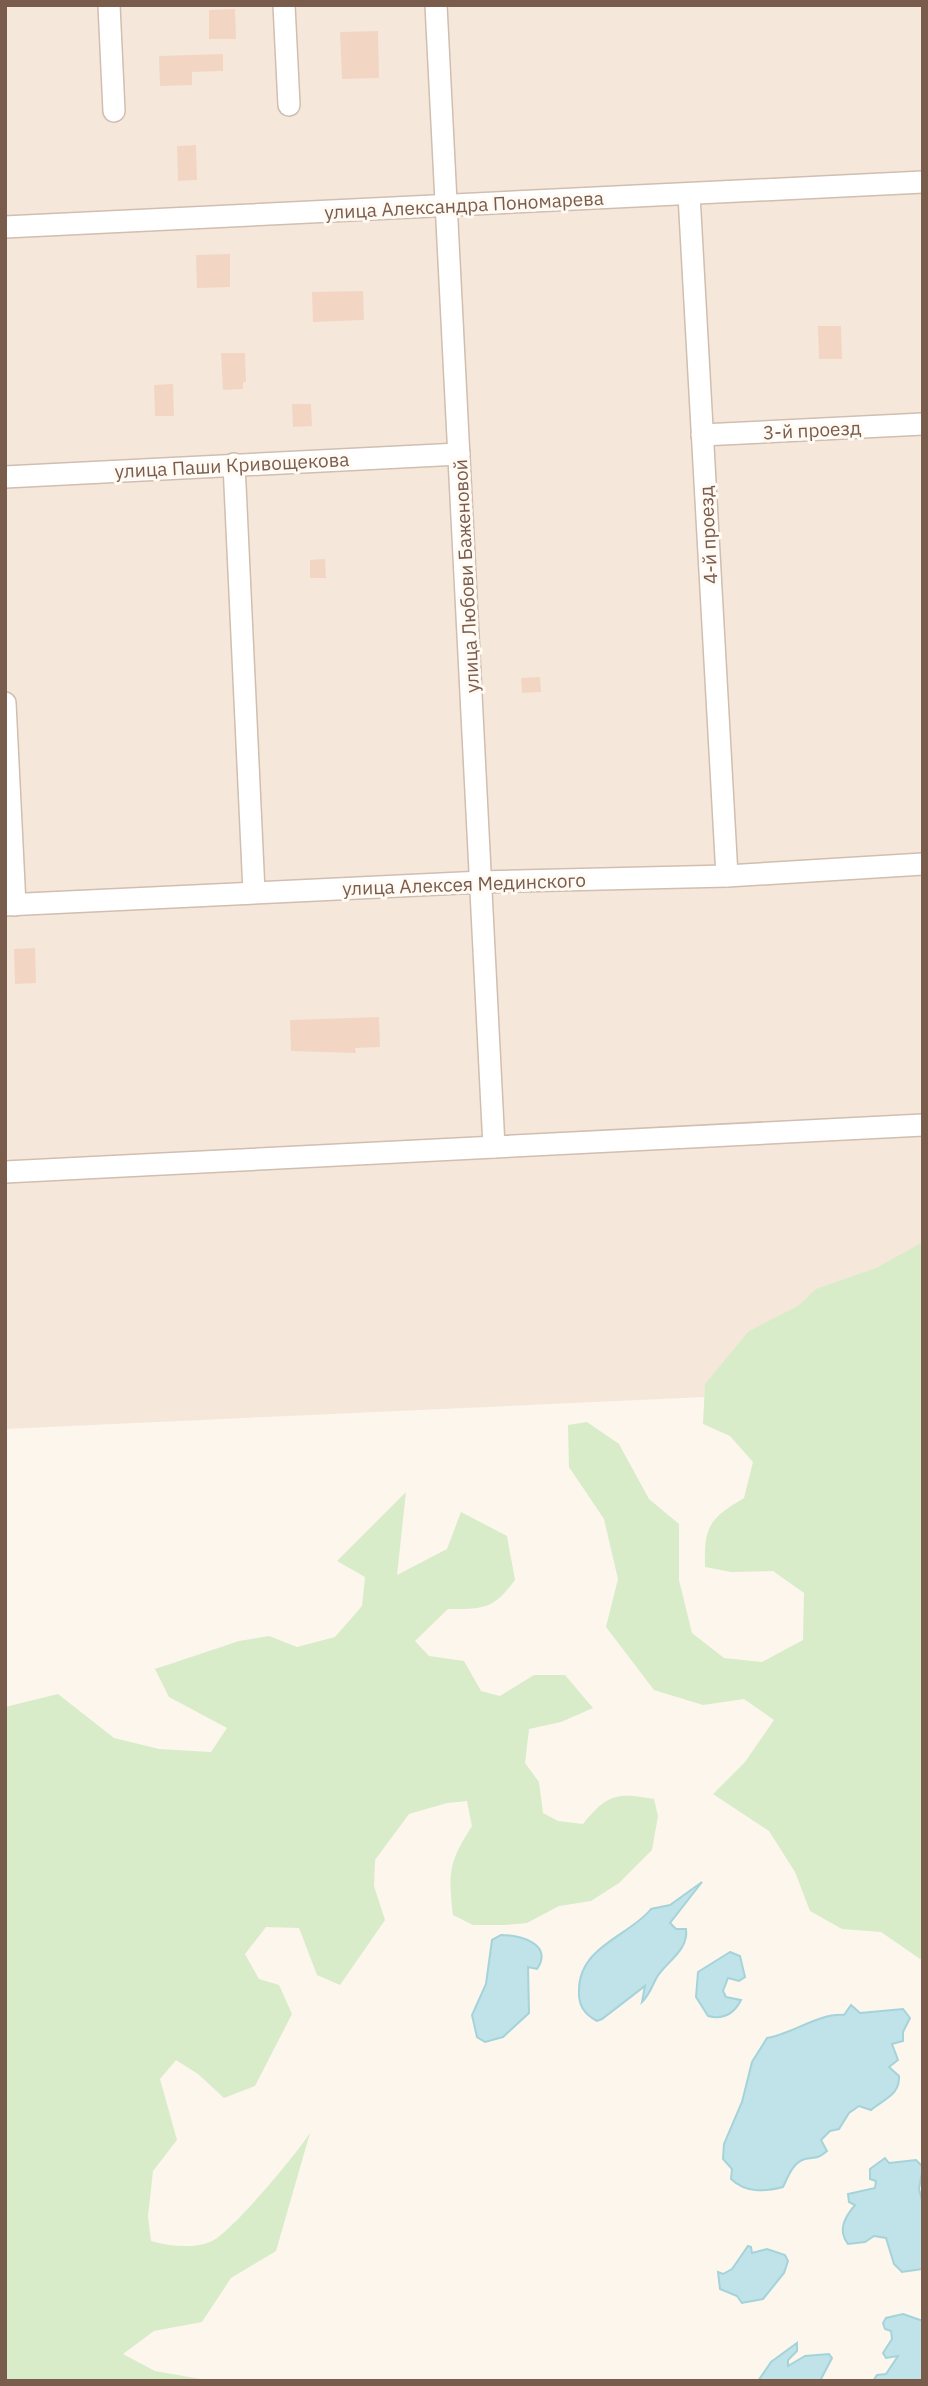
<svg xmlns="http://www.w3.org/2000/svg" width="928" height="2386" font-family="'IBM Plex Sans',sans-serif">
  <rect width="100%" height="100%" fill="#fdf6ec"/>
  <path fill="#f5e8da" d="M5,5H923V1387L5,1429Z"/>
  <g fill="#d8ecc9">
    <path d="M923,1242V1961L881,1932L842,1929L810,1911L795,1872L769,1831L713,1794L745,1762L774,1720L744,1699L703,1705L654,1690L606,1627L618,1579L604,1519L569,1467L568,1425L587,1422L619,1444L649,1499L679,1524V1580L692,1633L724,1658L762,1662L803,1640L804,1593L773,1571L731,1572L705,1567C704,1526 709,1519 744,1498L753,1462L730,1436L703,1424L705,1384L749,1331L798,1306L816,1289L876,1268Z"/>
    <path d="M406,1492L397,1575L447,1549L461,1512L507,1536L515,1580C493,1610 483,1609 448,1609L415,1641L429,1656L464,1661L481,1691L500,1696L534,1675H565L593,1708L561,1722L529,1729L525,1763L539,1782L543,1813L558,1821L583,1824C607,1794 617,1792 654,1799L658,1816L652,1850L619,1883L591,1901L559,1906L527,1923L506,1925H473L453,1915C448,1872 449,1862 472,1826L467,1801L447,1803L409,1814L375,1860L374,1886L385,1920L340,1985L317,1975L299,1928L266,1927L245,1954L259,1979L279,1985L292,2014L255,2086L224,2098L198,2074L176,2060L160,2079L177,2140L153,2171L148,2216L151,2241C169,2246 191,2249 210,2242C230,2235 297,2153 310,2133L276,2251L231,2278L202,2322L154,2331L123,2354L155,2371L212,2381H5V1707L58,1694L114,1738L159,1749L211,1752L227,1728L169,1697L155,1669L239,1641L269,1636L297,1647L335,1637L362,1606L365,1577L337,1561Z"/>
  </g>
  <g fill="#bfe3e8" stroke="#a5d3da" stroke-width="2">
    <path d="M702,1882L670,1923L676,1929H686C689,1950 667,1961 657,1977C652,1986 650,1994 642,2002L645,1986L602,2019L597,2021C584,2014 578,2005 579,1990C579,1946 631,1935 651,1909L670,1905Z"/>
    <path d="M501,1935C520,1935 554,1944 537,1969L528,1967L529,2013L503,2037L485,2042L477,2037L472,2015L486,1984L492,1940Z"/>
    <path d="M730,1952L740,1956L745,1977L739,1981L728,1978L723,1991L726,1997L741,2000C734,2014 724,2020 708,2016L696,1997L698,1972Z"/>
    <path d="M851,2005L860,2013L903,2009L910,2018L903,2032V2041L892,2044L898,2060L889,2067L899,2076C900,2095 884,2099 871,2110L859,2106L849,2113L839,2129L830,2131L821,2140L827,2151C818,2159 816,2157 805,2159C793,2162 788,2177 783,2187C764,2192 746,2193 731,2179L732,2169L723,2159L724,2144L742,2102L752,2062L767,2038C793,2034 818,2013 844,2015Z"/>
    <path d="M885,2158L889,2163L916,2160L923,2167L919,2189L923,2204V2269L902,2272L894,2264L886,2238L874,2236L865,2242L848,2244C837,2230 845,2217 855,2205L849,2202L848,2194L875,2188L876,2181L870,2179V2169Z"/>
    <path d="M748,2246L751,2247L752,2253L767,2249L785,2255L788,2261L784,2273L763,2299L742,2303L737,2296L720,2289L718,2272L723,2274L732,2269Z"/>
    <path d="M903,2314L923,2321V2381H873L877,2375L886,2374L898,2356L886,2358L883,2353L892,2339L891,2331L885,2329L883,2323L886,2318Z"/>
    <path d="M797,2343V2351L788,2360V2366L805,2356L829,2354L832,2358L820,2381H758L771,2362Z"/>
  </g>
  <g fill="#f3d5c3">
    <path d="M235,9L236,39H209V10Z"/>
    <path d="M378,31L379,78L342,79L340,32Z"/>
    <path d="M223,54V71L192,72V85L160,86L159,56Z"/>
    <path d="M196,145L197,180L178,181L177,146Z"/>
    <path d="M230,254V287L197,288L196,255Z"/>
    <path d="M363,291L364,320L313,322L312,292Z"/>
    <path d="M818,326H841L842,359H819Z"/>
    <path d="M221,353H245L246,382H243V389L223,390Z"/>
    <path d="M173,384L174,416H155L154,385Z"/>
    <path d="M292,404H311L312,426L293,427Z"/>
    <path d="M325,559L326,578H310V560Z"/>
    <path d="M540,677L541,692L522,693L521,678Z"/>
    <path d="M35,948L36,983L15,984L14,949Z"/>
    <path d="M379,1017L380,1047L355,1048L356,1053L291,1051L290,1020Z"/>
  </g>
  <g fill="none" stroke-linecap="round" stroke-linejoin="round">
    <defs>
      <g id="street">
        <path d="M109,5L114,111"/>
        <path d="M284,5L289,105"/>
        <path d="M436,5L494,1147"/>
        <path d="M689,195L727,876"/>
        <path d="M5,227L923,182"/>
        <path d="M702,435L923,424"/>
        <path d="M234,464L254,892"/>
        <path d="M5,477L459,454"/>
        <path d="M5,703L15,905"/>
        <path d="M5,905L482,882L727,876L923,864"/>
        <path d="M5,1172L923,1125"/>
      </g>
    </defs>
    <use href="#street" stroke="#d1beb0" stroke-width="24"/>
    <use href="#street" stroke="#fff" stroke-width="21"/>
  </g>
  <g text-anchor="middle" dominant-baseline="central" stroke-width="6" stroke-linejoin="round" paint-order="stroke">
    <g font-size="19" fill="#7a5c4d" stroke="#fffaf3">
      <text transform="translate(464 205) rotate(-3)">улица Александра Пономарева</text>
      <text transform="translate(812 430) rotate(-3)">3-й проезд</text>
      <text transform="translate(232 465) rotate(-3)">улица Паши Кривощекова</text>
      <text transform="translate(708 535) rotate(-93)">4-й проезд</text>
      <text transform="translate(466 576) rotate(-93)">улица Любови Баженовой</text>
      <text transform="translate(464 884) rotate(-2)">улица Алексея Мединского</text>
    </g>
  </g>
  <rect width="928" height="2386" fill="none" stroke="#7a5c4d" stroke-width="14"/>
</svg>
